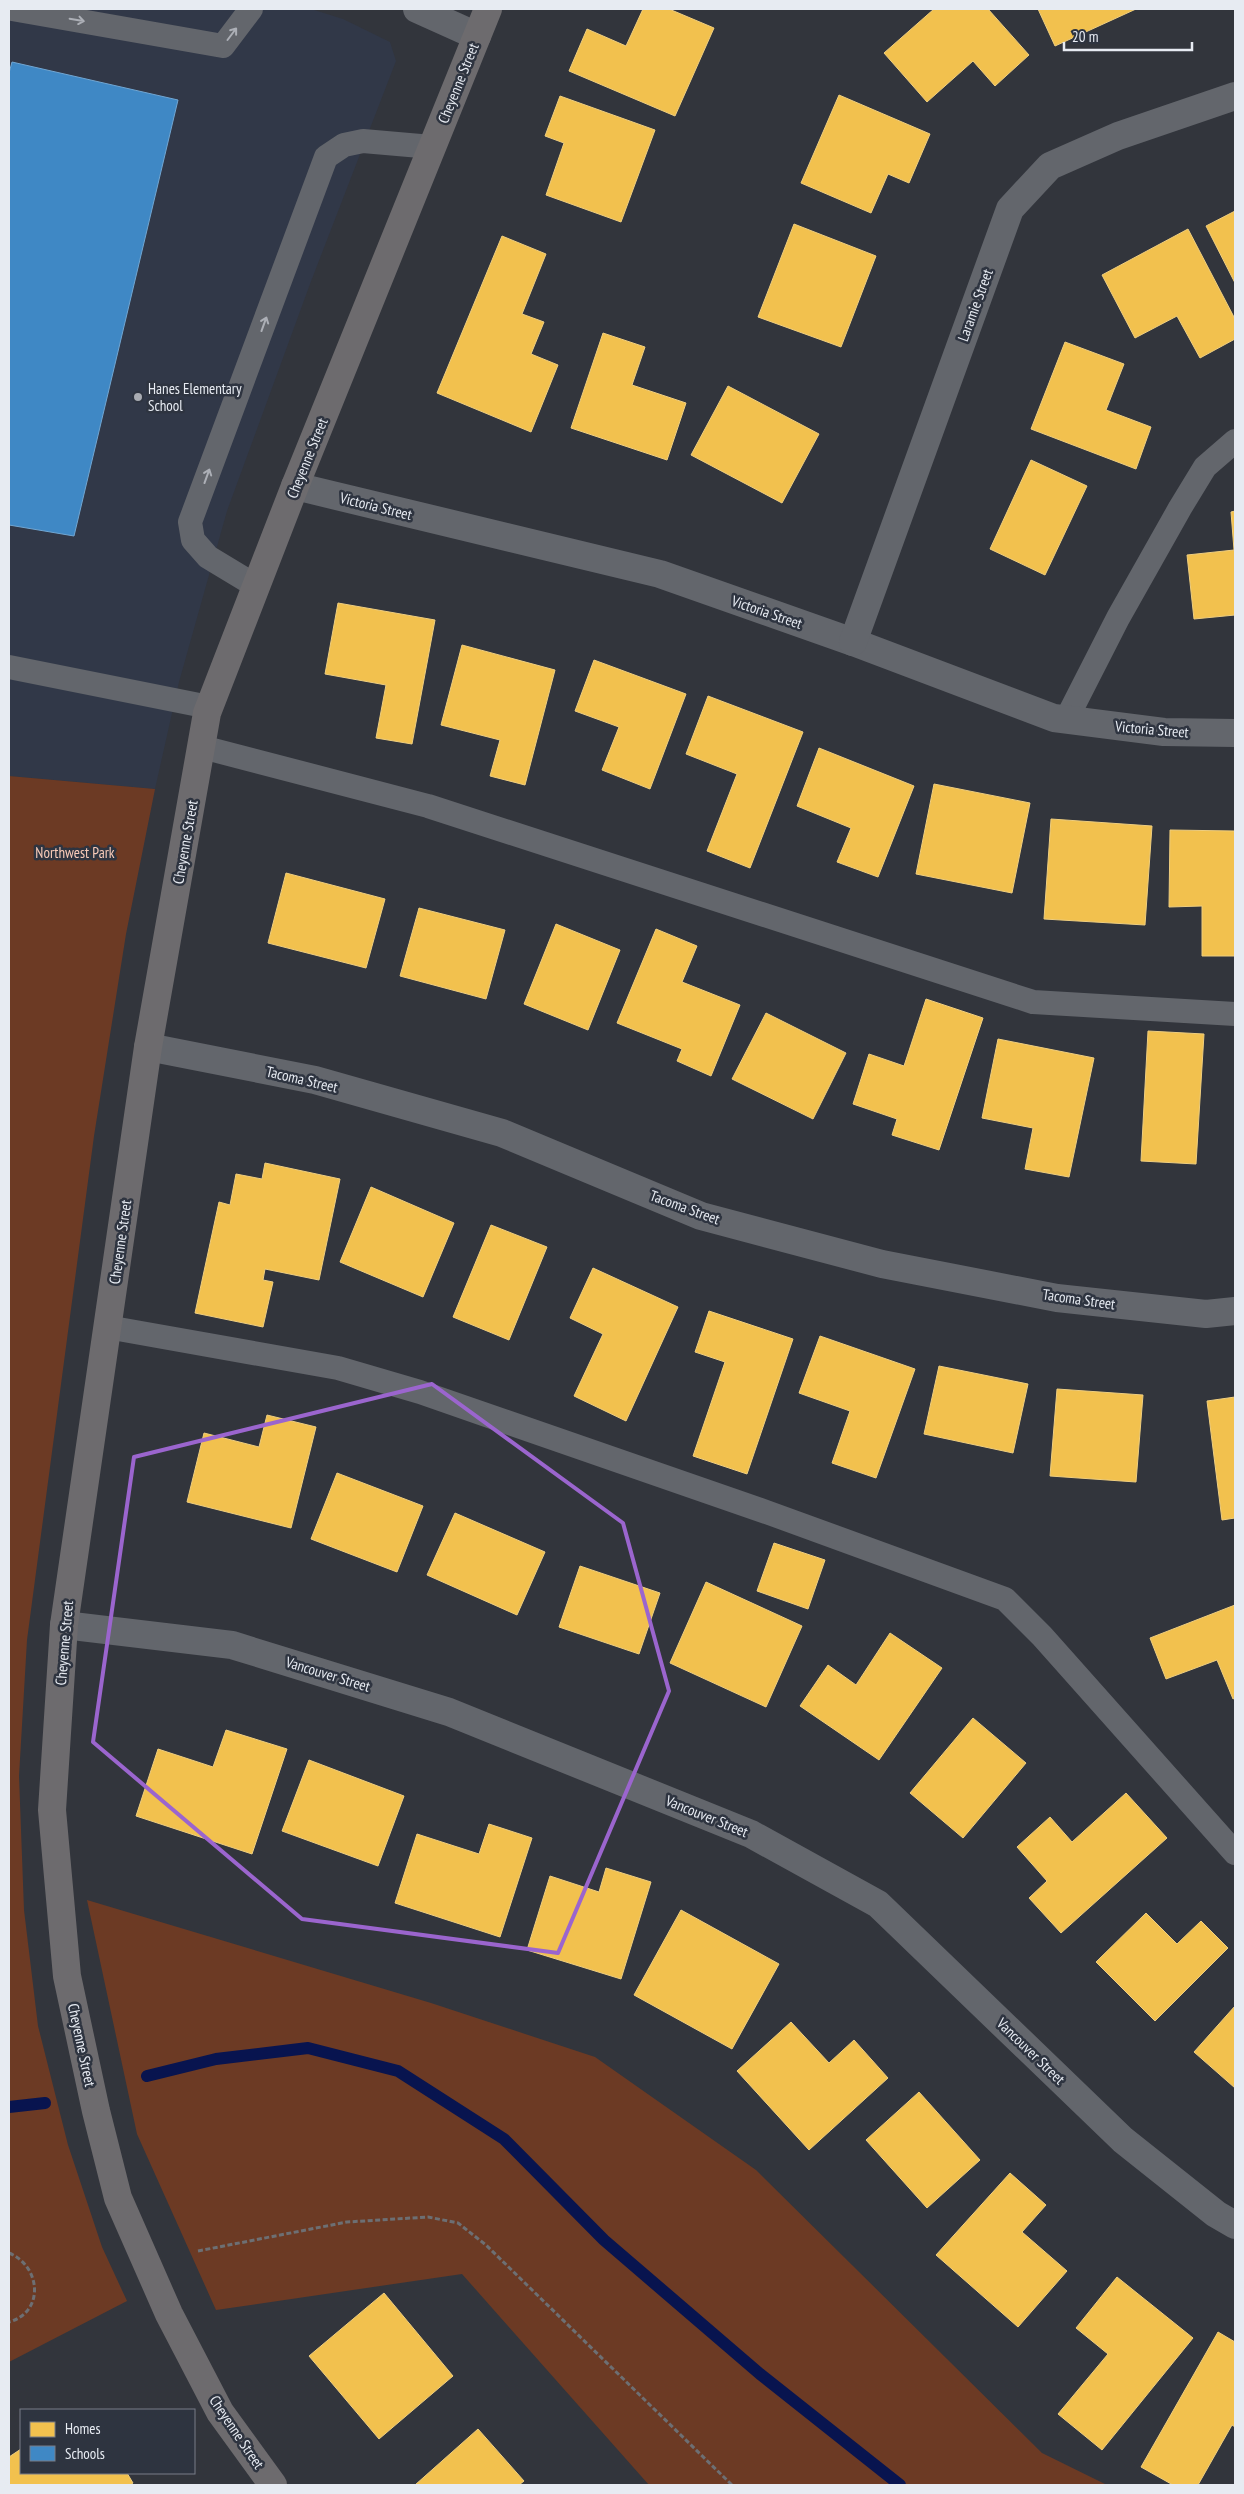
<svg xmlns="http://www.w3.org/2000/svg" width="1244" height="2494" font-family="'PT Sans Narrow',sans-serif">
  <rect width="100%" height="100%" fill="#32353c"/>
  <path fill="#313848" d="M9,9H311L343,19L390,42L396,61L310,284L227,511L179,682L155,789L9,776Z"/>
  <g fill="#6c3a24">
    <path d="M9,776L155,789L126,934L94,1136L27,1640L19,1776L24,1910L38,2026L68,2145L102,2247L127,2301L9,2362Z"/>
    <path d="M87,1900L431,2003L595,2057L756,2170L1042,2453L1107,2485H649L462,2274L216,2310L137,2134Z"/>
  </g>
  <g fill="#f2c14e" stroke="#efce7f">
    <path d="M643,9H669L714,28L675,116L569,71L587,29L626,46Z"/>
    <path d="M934,9H988L1029,55L995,86L973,61L927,102L884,53Z"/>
    <path d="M1038,9H1136L1055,46Z"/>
    <path d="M839,95L930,134L909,183L888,174L871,213L801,183Z"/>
    <path d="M560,96L655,130L621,222L546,195L564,143L545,136Z"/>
    <path d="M1235,211V283L1206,226Z"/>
    <path d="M794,224L876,256L841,347L758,317Z"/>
    <path d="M1188,229L1235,319V339L1200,358L1177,316L1135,338L1102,275Z"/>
    <path d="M502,236L546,254L522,314L544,322L531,354L558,365L531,432L437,393Z"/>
    <path d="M603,333L645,347L632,385L686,403L667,460L571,428Z"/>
    <path d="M1065,342L1124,364L1106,410L1151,427L1136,469L1031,429Z"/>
    <path d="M728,386L819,434L782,503L691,455Z"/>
    <path d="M1031,460L1087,486L1045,575L990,549Z"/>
    <path d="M1235,511V615L1194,619L1187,555L1234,550L1231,512Z"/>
    <path d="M338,603L435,620L412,744L376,738L386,685L325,674Z"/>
    <path d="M462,645L555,670L525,785L490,776L500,740L441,725Z"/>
    <path d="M594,660L686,694L650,789L602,770L619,727L575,711Z"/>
    <path d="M708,696L803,732L750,868L707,851L737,774L686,754Z"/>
    <path d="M819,748L914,786L878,877L837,862L851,828L797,806Z"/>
    <path d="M934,784L1030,803L1012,893L916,874Z"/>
    <path d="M1051,819L1152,826L1145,925L1044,919Z"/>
    <path d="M1170,830L1235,831V956H1202V906L1169,907Z"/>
    <path d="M286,873L385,899L366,968L268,943Z"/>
    <path d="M419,908L505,930L486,999L400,976Z"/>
    <path d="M556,924L620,950L588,1030L524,1004Z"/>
    <path d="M656,929L697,946L682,982L740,1005L711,1076L677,1061L682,1049L617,1023Z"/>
    <path d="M926,999L983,1018L939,1150L892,1135L897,1119L853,1104L869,1054L904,1066Z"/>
    <path d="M766,1013L846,1053L813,1119L732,1079Z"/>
    <path d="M1148,1031L1204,1034L1196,1164L1141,1161Z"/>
    <path d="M998,1039L1094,1058L1069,1177L1025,1169L1033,1128L982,1118Z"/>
    <path d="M265,1163L340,1179L319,1280L265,1269L263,1280L273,1282L263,1327L195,1313L219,1202L230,1205L236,1174L262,1179Z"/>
    <path d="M371,1187L454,1223L423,1297L340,1262Z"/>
    <path d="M491,1225L547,1247L509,1340L453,1317Z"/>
    <path d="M593,1268L678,1307L626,1421L574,1396L603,1334L570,1318Z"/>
    <path d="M709,1311L793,1339L747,1474L693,1456L725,1362L695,1352Z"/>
    <path d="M820,1336L915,1369L876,1478L832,1463L850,1411L799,1393Z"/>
    <path d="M939,1366L1028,1384L1013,1453L924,1434Z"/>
    <path d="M1057,1389L1143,1395L1136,1482L1050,1476Z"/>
    <path d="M1235,1397V1518L1222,1520L1207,1401Z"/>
    <path d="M267,1415L316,1427L291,1528L187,1502L204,1433L259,1447Z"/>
    <path d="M337,1473L423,1506L397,1572L311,1539Z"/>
    <path d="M455,1513L545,1552L517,1615L427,1575Z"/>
    <path d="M774,1543L825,1560L808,1609L757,1591Z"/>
    <path d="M580,1566L660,1593L639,1654L559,1627Z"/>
    <path d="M706,1582L802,1626L766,1707L670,1663Z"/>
    <path d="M1235,1605V1698L1233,1699L1217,1660L1166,1679L1150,1638Z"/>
    <path d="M890,1633L942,1668L879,1760L800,1706L828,1665L856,1685Z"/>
    <path d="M973,1718L1026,1763L963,1838L910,1793Z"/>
    <path d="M226,1730L287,1749L252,1854L136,1816L158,1749L213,1767Z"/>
    <path d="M309,1760L404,1796L378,1866L282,1831Z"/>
    <path d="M1126,1793L1167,1838L1061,1933L1029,1898L1047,1881L1017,1847L1050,1817L1072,1842Z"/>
    <path d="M489,1824L532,1838L500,1937L395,1903L417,1834L479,1854Z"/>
    <path d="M606,1868L651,1882L621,1979L527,1950L550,1876L599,1892Z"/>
    <path d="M681,1910L779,1964L732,2049L634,1995Z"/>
    <path d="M1146,1913L1177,1944L1201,1921L1228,1948L1155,2021L1096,1962Z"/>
    <path d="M1235,2006V2088L1194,2052Z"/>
    <path d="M791,2022L829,2063L854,2040L888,2078L809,2150L737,2071Z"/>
    <path d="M919,2092L980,2160L927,2208L866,2140Z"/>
    <path d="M1010,2173L1046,2205L1022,2232L1067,2271L1018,2327L936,2255Z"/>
    <path d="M1117,2277L1193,2338L1102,2450L1058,2414L1108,2354L1076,2328Z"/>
    <path d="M384,2293L453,2376L379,2439L309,2356Z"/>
    <path d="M1218,2332L1235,2342V2427L1232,2425L1198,2485H1173L1141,2467Z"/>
    <path d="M478,2429L524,2481L519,2485H415Z"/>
    <path d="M21,2449V2473H127L133,2483L130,2485H9V2457Z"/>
  </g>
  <path fill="#3f88c5" stroke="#71a6d2" d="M12,62L178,100L74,536L9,525V73Z"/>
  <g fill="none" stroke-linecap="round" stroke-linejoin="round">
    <g stroke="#08144f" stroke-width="12">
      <path d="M147,2076L216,2059L308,2048L398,2071L504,2139L604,2240L760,2374L900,2485"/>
      <path d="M9,2107L45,2103"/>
    </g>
    <g stroke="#6d6f73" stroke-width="3" stroke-dasharray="5 2.5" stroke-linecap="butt">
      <path d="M198,2251L347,2222L428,2217L458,2223L486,2245L732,2485"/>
      <path d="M9,2253C41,2266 45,2312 9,2322"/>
    </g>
    <g stroke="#63666c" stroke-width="24">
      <path d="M12,9L223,46L251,9"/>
      <path d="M256,586L208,557L193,540L190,522L326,157L344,145L363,141L432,147"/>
      <path d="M9,667L209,707"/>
      <path d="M1066,720L1118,618L1180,508L1205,467L1235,441"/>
      <path d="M202,747L428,806L1033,1002L1235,1014"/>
      <path d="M107,1327L338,1368L420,1392L769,1513L1005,1599L1042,1636L1235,1853"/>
    </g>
    <g stroke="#63666c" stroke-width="28">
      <path d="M417,9L477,36"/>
      <path d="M295,486L660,574L853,642L1054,718L1164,732L1235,733"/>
      <path d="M853,642L1010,209L1050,166L1118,136L1235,96"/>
      <path d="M148,1047L315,1080L502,1133L701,1216L882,1264L1057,1298L1206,1314L1235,1311"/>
      <path d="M64,1625L232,1645L449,1712L751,1834L878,1904L1123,2140L1216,2214L1235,2225"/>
    </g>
    <path stroke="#6d6b6e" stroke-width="28" d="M273,2485L220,2412L169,2314L118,2198L96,2111L67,1976L52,1810L64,1625L148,1047L207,713L295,486L488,9"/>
  </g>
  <defs><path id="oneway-shaft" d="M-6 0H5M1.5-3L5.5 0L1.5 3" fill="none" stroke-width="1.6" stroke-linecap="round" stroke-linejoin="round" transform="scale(1.25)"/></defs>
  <g stroke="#acafb6">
    <use href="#oneway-shaft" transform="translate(77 20) rotate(10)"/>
    <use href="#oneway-shaft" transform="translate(232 34) rotate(-53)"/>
    <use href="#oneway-shaft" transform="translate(264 324) rotate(-70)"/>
    <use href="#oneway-shaft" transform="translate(207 476) rotate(-70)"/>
  </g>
  <path fill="none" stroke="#9b65ce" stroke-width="4" stroke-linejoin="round" d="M432,1384L623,1523L669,1691L558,1953L302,1919L93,1742L134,1457Z"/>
  <circle fill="#a8abb2" stroke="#2e3440" stroke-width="2" cx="138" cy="397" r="5"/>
  <g text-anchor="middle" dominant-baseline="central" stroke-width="5" stroke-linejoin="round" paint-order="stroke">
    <g font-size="15" fill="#e7ebf2" stroke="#2e3440">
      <text transform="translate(458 83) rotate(-68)">Cheyenne Street</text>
      <text transform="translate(975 305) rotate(-70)">Laramie Street</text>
      <text transform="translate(307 458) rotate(-68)">Cheyenne Street</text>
      <text transform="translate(376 506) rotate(14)">Victoria Street</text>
      <text transform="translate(767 612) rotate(19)">Victoria Street</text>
      <text transform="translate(1152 729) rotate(5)">Victoria Street</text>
      <text transform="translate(185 842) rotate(-80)">Cheyenne Street</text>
      <text transform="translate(302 1079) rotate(13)">Tacoma Street</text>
      <text transform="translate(685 1207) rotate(20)">Tacoma Street</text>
      <text transform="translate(120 1242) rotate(-82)">Cheyenne Street</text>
      <text transform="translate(1079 1299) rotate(8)">Tacoma Street</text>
      <text transform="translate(64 1643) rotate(-85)">Cheyenne Street</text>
      <text transform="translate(328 1674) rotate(17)">Vancouver Street</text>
      <text transform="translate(707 1816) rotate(22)">Vancouver Street</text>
      <text transform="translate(82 2045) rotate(78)">Cheyenne Street</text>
      <text transform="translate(1031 2051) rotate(44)">Vancouver Street</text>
      <text transform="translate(237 2432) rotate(56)">Cheyenne Street</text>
    </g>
    <g font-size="15" fill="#e7ebf2" stroke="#2e3440" text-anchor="start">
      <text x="148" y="388">Hanes Elementary<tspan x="148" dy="17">School</tspan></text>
    </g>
    <g font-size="15" fill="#f9cbb8" stroke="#2e3440">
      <text x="75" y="852">Northwest Park</text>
    </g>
  </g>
  <rect width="1244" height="2494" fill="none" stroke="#e7ebf2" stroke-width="20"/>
  <rect x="20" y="2409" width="175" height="65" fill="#2e3440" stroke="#787d87"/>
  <rect x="30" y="2422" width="25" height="15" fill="#f2c14e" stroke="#787d87"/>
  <text x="65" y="2434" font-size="15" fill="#e7ebf2">Homes</text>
  <rect x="30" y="2446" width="25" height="15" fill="#3f88c5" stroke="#787d87"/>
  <text x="65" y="2459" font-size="15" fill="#e7ebf2">Schools</text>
  <path d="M1064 42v8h128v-8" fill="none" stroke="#e7ebf2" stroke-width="2.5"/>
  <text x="1072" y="42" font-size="15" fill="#e7ebf2" stroke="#2e3440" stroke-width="4" paint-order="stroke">20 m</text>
</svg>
